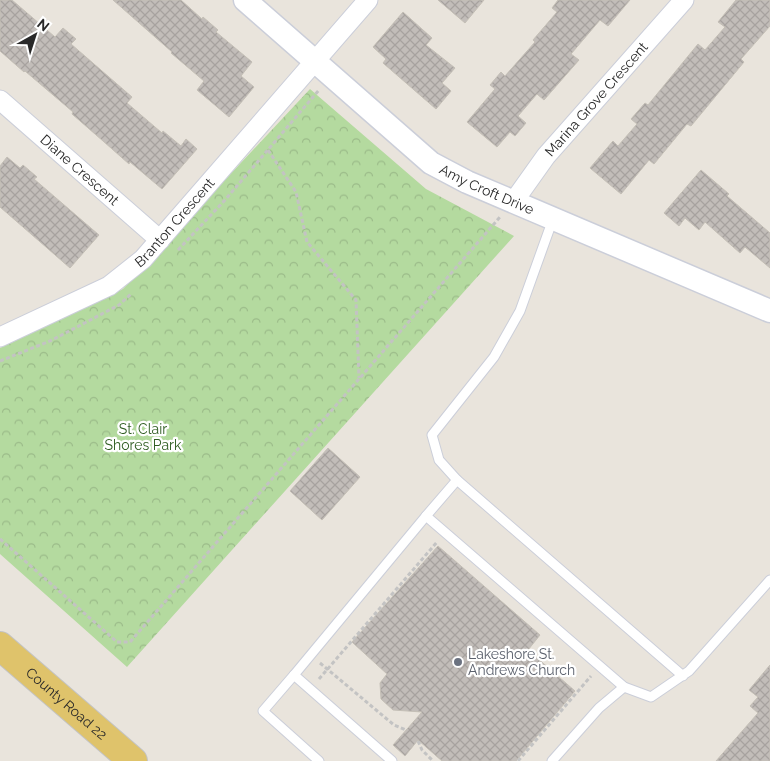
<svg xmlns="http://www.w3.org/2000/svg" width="770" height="761" font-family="Raleway,sans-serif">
  <defs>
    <pattern id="park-crowns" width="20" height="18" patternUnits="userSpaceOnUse" patternTransform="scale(1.25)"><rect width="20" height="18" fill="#b4da9f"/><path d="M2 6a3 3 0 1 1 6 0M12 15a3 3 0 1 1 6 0" fill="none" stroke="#9bbb89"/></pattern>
    <pattern id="building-cross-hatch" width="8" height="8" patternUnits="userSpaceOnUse" patternTransform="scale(1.25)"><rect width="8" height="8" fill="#c2bdb9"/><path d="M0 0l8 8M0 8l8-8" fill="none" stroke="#a7a29f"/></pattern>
  </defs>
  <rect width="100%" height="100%" fill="#e9e4dc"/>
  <path fill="url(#park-crowns)" d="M310,89L426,189L514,236L127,667L0,554V348L123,289Z"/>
  <g fill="url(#building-cross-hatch)" stroke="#c4bfb6">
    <path d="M0,0H12L55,37L63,28L76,39L71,44L132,97L127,103L162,133L163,131L181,146L186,139L197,149L162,189L130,162L129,164L103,141L72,114L73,112L25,71L24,72L0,51Z"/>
    <path d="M113,0H181L202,19L203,17L218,30L216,32L252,62L241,76L254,87L229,117L197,90L204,81L171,53L172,52Z"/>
    <path d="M438,0H484L465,23Z"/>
    <path d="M558,0H630L608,26L600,20L571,54L579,60L544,100L537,94L518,116L526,123L515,136L510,132L497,147L467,122L495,89L490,85L501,72L505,76L535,42L533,40L557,12L552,8Z"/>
    <path d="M736,0H770V26L741,59L744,62L691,126L687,124L654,164L649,160L621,194L590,168L613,141L618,146L637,124L631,119L645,103L648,105L698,44L705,50L725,27L718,22Z"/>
    <path d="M403,12L432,38L426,45L455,68L442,83L451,91L436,109L383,63L386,59L373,47Z"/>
    <path d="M7,157L20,168L23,165L37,177L34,179L99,235L70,268L0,207V166Z"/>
    <path d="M701,170L729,194L727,196L770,233V268L745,247L740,253L705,222L699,230L685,218L679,226L664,213Z"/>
    <path d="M328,448L360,477L322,520L290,491Z"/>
    <path d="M438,546L540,635L528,650L575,691L516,761H442L418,740L405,756L393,745L422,712L393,710L381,699L380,683L387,674L352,642Z"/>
    <path d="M770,665V761H716L758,713L750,706L758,697L749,690Z"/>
  </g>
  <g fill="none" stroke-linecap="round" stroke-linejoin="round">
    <defs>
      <g id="service">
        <path d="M457,480L439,460L432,435L494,357L520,311L553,219"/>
        <path d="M294,675L263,711L319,761"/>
        <path d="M683,676L457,480L426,516L624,687L651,697L689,671L770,580"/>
        <path d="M392,761L294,675L426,516"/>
        <path d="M552,761L599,708L624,687"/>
      </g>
      <g id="minor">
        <path id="s1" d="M0,100L160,240"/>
        <path id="s2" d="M514,201L546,156L684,0"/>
        <path id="s3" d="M0,337L109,286L143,259L368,0"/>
      </g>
      <g id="tertiary">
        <path id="s4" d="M245,0L431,163L467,182L770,311"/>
      </g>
      <g id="primary">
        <path id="s5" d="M0,646L133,761"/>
      </g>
    </defs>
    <use href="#service" stroke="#cbced9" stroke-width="11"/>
    <use href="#minor" stroke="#cbced9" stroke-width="21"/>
    <use href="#tertiary" stroke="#cbced9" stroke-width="25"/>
    <use href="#primary" stroke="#c3c3c3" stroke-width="30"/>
    <g stroke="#c3c3c3" stroke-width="3" stroke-dasharray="4 2.5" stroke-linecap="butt">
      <path d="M268,150L296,192L307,242L356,300L359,378"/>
      <path d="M178,250L225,200L319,90"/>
      <path d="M0,361L50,341L119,305L132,293"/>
      <path d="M0,539L117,642H130L500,217"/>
      <path d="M320,663L394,725L406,730"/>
      <path d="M319,679L437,542"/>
      <path d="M418,741L422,750L433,761"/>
      <path d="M518,761L591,676"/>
    </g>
    <use href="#service" stroke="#fff" stroke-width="9"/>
    <use href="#minor" stroke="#fff" stroke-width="19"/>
    <use href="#tertiary" stroke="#fff" stroke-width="22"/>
    <use href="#primary" stroke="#dfc36b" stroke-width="28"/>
  </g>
  <circle fill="#6b7280" stroke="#fff" stroke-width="2" cx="458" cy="662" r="5"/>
  <g text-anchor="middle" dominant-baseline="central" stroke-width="4.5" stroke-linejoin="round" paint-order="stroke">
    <g font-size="14" fill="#292929" stroke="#fff">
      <text stroke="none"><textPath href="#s2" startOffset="131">Marina Grove Crescent</textPath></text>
      <text stroke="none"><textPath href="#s1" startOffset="106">Diane Crescent</textPath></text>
      <text stroke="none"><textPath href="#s4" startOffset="309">Amy Croft Drive</textPath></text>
      <text stroke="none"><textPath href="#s3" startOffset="212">Branton Crescent</textPath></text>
      <text stroke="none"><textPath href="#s5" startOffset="88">County Road 22</textPath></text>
    </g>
    <g font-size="14" fill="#2f5d22" stroke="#fff">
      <text x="143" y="429">St. Clair<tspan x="143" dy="16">Shores Park</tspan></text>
    </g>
    <g font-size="14" fill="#5b616d" stroke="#fff" text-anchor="start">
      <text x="468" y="654">Lakeshore St.<tspan x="468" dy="16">Andrews Church</tspan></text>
    </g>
  </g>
  <g transform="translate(35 35) rotate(39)" stroke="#ffffff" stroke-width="4" paint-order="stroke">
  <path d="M0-4L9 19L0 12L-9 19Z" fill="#292929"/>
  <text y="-8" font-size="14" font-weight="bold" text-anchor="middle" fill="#292929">N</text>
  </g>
</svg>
